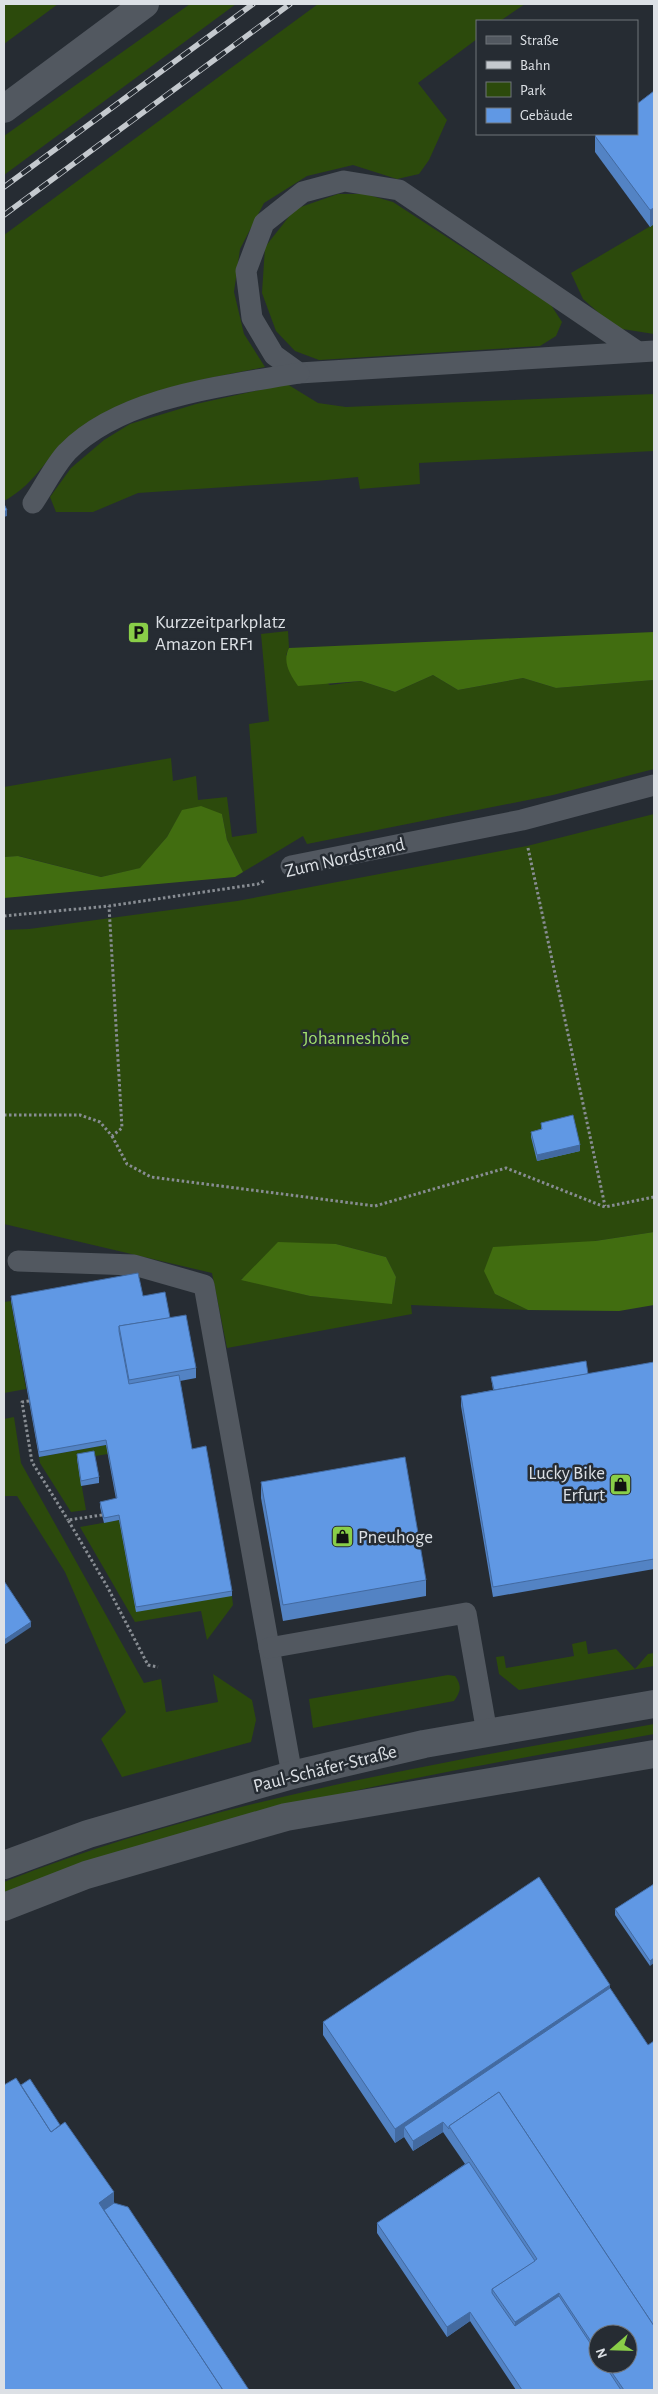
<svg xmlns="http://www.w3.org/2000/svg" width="658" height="2394" font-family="'Alegreya Sans',sans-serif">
  <rect width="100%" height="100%" fill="#262c33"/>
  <g fill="#2c4a0c" fill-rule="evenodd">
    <path d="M4,4H58L4,44Z"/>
    <path d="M190,4H236L4,175V136Z"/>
    <path d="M318,4H525L500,21H477V39L418,83L447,120L429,160L419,174L397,179L353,165L307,176L264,203L240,249L234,292L244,334L265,367C201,380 131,390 77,430C50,450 38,483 4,501V235Z"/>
    <path d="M338,194H365L393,202L551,305L562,322L556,336L540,346L319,360L295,351L276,331L262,293L265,247L295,209Z"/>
    <path d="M654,224V334L616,328L583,299L571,273Z"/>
    <path d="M287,384L318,403L346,407L654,394V451L419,463L420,484L360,489L358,477L316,481L138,493L93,512H56L50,497L71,468L104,440L130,424L196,404Z"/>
    <path d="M288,631L289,648L286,655L330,685L361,681L395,692L433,675L458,690L523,678L556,688L654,680V769L553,795L307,844L303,836L243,872L227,840L222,814L182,811L167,837L141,868L101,877L19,856L4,857V787L171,758L173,781L196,776L198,800L227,797L232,837L257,833L249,724L269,721L261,634Z"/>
    <path d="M654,814V1232L595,1241L495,1294L528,1310L411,1305L412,1314L227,1348L212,1273L4,1224V930L29,929L237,901L527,846ZM336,1244L386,1257L396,1277L392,1303L310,1296L241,1279Z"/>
    <path d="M11,1301L26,1389L4,1393V1302Z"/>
    <path d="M4,1417V1419L14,1417L21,1463L144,1683L161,1679L166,1712L218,1702L213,1674L252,1700L256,1720L251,1742L122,1777L101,1739L126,1712L65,1572L17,1496H4Z"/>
    <path d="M106,1445L108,1454L77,1459L86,1510L71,1512L40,1463L39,1457Z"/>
    <path d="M119,1520L232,1596L233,1605L207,1640L201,1611L135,1622L80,1527Z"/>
    <path d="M586,1641L588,1654L616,1649L635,1669L648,1654L654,1653V1666L519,1690L499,1674L496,1657L504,1656L506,1668L574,1656L572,1644Z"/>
    <path d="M448,1675L455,1676C462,1686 461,1691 454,1701L313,1728L309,1699Z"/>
    <path d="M654,1724V1734C432,1774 215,1810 4,1893V1882C212,1800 435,1764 654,1724Z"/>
  </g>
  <g fill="#416d10">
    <path d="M654,632V680L556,688L523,678L458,690L433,675L395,692L361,681L298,686C290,674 282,662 289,648Z"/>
    <path d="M201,806L222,814L227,840L243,872L235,877L4,898V857L18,856L101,877L140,868L167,837L182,810Z"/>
    <path d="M654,1232V1305L619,1311L528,1310L495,1294L484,1271L493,1247L595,1241Z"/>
    <path d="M278,1242L336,1244L386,1257L396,1277L392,1304L310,1296L241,1280Z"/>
  </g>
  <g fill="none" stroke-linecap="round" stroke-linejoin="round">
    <g stroke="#888d93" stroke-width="3" stroke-dasharray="2.5 2.5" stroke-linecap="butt">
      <path d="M528,848L605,1206"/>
      <path d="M4,916L109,906L258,884L266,880"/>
      <path d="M4,1115H80L100,1122L112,1136L122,1128L109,906"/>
      <path d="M112,1136L127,1164L151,1177L375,1206L506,1168L605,1207L654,1197"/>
      <path d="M29,1401L22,1402L32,1462L68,1520"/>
      <path d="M102,1515L68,1520L108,1588L148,1665L158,1667"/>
    </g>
    <g stroke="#525860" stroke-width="21">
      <path d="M638,352L399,190L344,181L303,192L264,223L246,271L252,318L274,355L299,373L654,351"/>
      <path d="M33,503C44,487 54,466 67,452C122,396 225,386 299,373"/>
      <path d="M291,866L522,820L654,785"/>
      <path d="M18,1261L134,1265L204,1285L292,1775"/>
      <path d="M269,1648L466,1613L487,1733"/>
    </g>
    <path stroke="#525860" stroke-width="28" d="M4,109L145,4"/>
    <g stroke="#525860" stroke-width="28">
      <path d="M4,1865L88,1834L292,1775L424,1744L654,1704"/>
      <path d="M4,1907L86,1875L286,1817L654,1754"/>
    </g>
    <defs>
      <g id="rail">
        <path d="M4,187L253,4"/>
        <path d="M4,215L290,4"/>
      </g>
    </defs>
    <use href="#rail" stroke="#c4c9ce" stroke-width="5.5"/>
    <use href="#rail" stroke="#262c33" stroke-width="4" stroke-dasharray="11" stroke-linecap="butt"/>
  </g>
  <g fill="#5383c4" fill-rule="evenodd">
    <path d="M654,91V224L650,227L595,152V136Z"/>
    <path d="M541,1123L580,1151L537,1161L531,1137V1132L541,1129Z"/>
    <path d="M11,1296H143L196,1368V1378L180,1381L192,1449L232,1591V1596L136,1612L119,1520L104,1523L100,1507V1502L116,1499L106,1445L39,1457L11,1301Z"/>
    <path d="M654,1362V1571V1569L493,1597L461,1406V1396L493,1390L491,1377L588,1374Z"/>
    <path d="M77,1454L99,1477V1483L81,1486L77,1459Z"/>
    <path d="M261,1482L426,1580V1596L283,1621L261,1498Z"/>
    <path d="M654,1884L650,1966L615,1915V1909Z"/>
    <path d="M610,1988L654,2390H516L470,2321L447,2337L377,2233V2223L465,2164L443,2132L413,2151L404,2137L395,2143L323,2035V2022ZM598,2334L628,2364H598Z"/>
  </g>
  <g fill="#436aa0">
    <path d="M654,208V224L650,227V210Z"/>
    <path d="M7,510V516L4,517V512Z"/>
    <path d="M580,1145V1151L537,1161V1155Z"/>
    <path d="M31,1622V1627L4,1645V1640Z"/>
    <path d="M654,1958V1963L650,1966V1961Z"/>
    <path d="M610,1985V1998L404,2127V2137L395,2143V2129Z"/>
    <path d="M443,2122V2132L413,2151V2141Z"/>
    <path d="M114,2192V2208L101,2217L99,2203Z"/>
    <path d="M559,2293V2306L515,2336V2322Z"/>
    <path d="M470,2312V2321L447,2337V2327Z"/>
  </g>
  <g fill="#6098e4" stroke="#436aa0">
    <path d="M654,91V208L650,210L595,136L597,134H637V104Z"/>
    <path d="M4,504L7,510L4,512Z"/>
    <path d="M573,1115L580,1145L537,1155L531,1132L542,1129L541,1123Z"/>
    <path d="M138,1273L143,1296L165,1292L170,1318L119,1326V1331L129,1384L179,1375L192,1449L206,1446L232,1591L136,1607L119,1515L104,1518L100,1502L117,1498L106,1440L39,1452L11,1296Z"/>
    <path d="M186,1315L196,1368L129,1380L119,1326Z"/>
    <path d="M586,1361L588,1374L494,1390L491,1377Z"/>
    <path d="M654,1362V1561V1559L493,1587L461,1396Z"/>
    <path d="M94,1451L99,1477L81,1481L77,1454Z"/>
    <path d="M405,1457L426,1580L283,1605L261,1482Z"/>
    <path d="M4,1581L31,1622L4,1640Z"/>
    <path d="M539,1877L610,1985L395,2129L323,2022Z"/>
    <path d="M654,1884V1958L650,1961L615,1909Z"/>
    <path d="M610,1988L648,2045L654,2041V2326L499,2092L449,2126V2129L443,2122L413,2141L404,2127Z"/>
    <path d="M16,2078L51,2132L65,2122L114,2192L99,2203L223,2390H4V2085Z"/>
    <path d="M30,2079L60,2125L51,2132L21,2085Z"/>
    <path d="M499,2092L654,2326V2390H624L606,2364H628V2334H598V2352L559,2293L515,2322L492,2289L537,2259L449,2126Z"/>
    <path d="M469,2162L535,2261L492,2289V2293L515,2326L559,2296L598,2355V2364H604L621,2390H522L470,2312L447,2327L377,2223Z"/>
    <path d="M114,2203L128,2207L249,2390H223L104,2210Z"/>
  </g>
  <defs>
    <symbol id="parking-square" viewBox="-11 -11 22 22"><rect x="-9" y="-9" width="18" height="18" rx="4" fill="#89ce48" stroke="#262c33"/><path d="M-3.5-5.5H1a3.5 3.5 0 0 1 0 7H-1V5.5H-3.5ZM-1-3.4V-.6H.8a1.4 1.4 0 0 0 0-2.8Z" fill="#111"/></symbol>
    <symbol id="shop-square" viewBox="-11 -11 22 22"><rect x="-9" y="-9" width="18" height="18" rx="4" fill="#89ce48" stroke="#262c33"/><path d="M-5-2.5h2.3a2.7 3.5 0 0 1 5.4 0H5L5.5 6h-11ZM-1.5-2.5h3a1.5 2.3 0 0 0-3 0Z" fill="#111"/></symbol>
  </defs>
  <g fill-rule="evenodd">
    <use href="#parking-square" x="126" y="620" width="25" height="25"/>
    <use href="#shop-square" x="608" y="1472" width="25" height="25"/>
    <use href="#shop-square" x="330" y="1524" width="25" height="25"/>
  </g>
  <g text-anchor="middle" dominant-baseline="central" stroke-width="5" stroke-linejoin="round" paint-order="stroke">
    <g font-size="19" fill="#dce0e5" stroke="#262c33" text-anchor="start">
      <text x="155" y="622">Kurzzeitparkplatz<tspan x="155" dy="22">Amazon ERF1</tspan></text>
      <text x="605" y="1473" text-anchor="end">Lucky Bike<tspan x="605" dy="22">Erfurt</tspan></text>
      <text x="358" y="1537">Pneuhoge</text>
    </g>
    <g font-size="19" fill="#dce0e5" stroke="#262c33">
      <text transform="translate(345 858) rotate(-13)">Zum Nordstrand</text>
      <text transform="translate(325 1769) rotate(-14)">Paul-Schäfer-Straße</text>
    </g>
    <g font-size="19" fill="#a1df6e" stroke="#262c33">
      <text x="356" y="1038">Johanneshöhe</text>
    </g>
  </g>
  <rect width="658" height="2394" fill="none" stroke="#dce0e5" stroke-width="10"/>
  <rect x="476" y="20" width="162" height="115" fill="#262c33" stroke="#6f747a"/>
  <rect x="486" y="36" width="25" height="8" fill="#525860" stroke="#6f747a"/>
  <text x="520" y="45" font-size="15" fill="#dce0e5">Straße</text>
  <rect x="486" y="61" width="25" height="8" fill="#c4c9ce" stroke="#6f747a"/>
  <text x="520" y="70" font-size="15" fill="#dce0e5">Bahn</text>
  <rect x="486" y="82" width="25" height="15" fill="#2c4a0c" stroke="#6f747a"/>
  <text x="520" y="95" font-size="15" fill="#dce0e5">Park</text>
  <rect x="486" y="108" width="25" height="15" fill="#6098e4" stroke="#6f747a"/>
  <text x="520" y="120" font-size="15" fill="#dce0e5">Gebäude</text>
  <g transform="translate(613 2349) rotate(250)"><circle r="24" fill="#262c33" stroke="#6f747a"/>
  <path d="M0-4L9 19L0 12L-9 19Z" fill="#89ce48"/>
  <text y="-8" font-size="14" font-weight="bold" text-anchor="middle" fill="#dce0e5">N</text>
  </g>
</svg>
